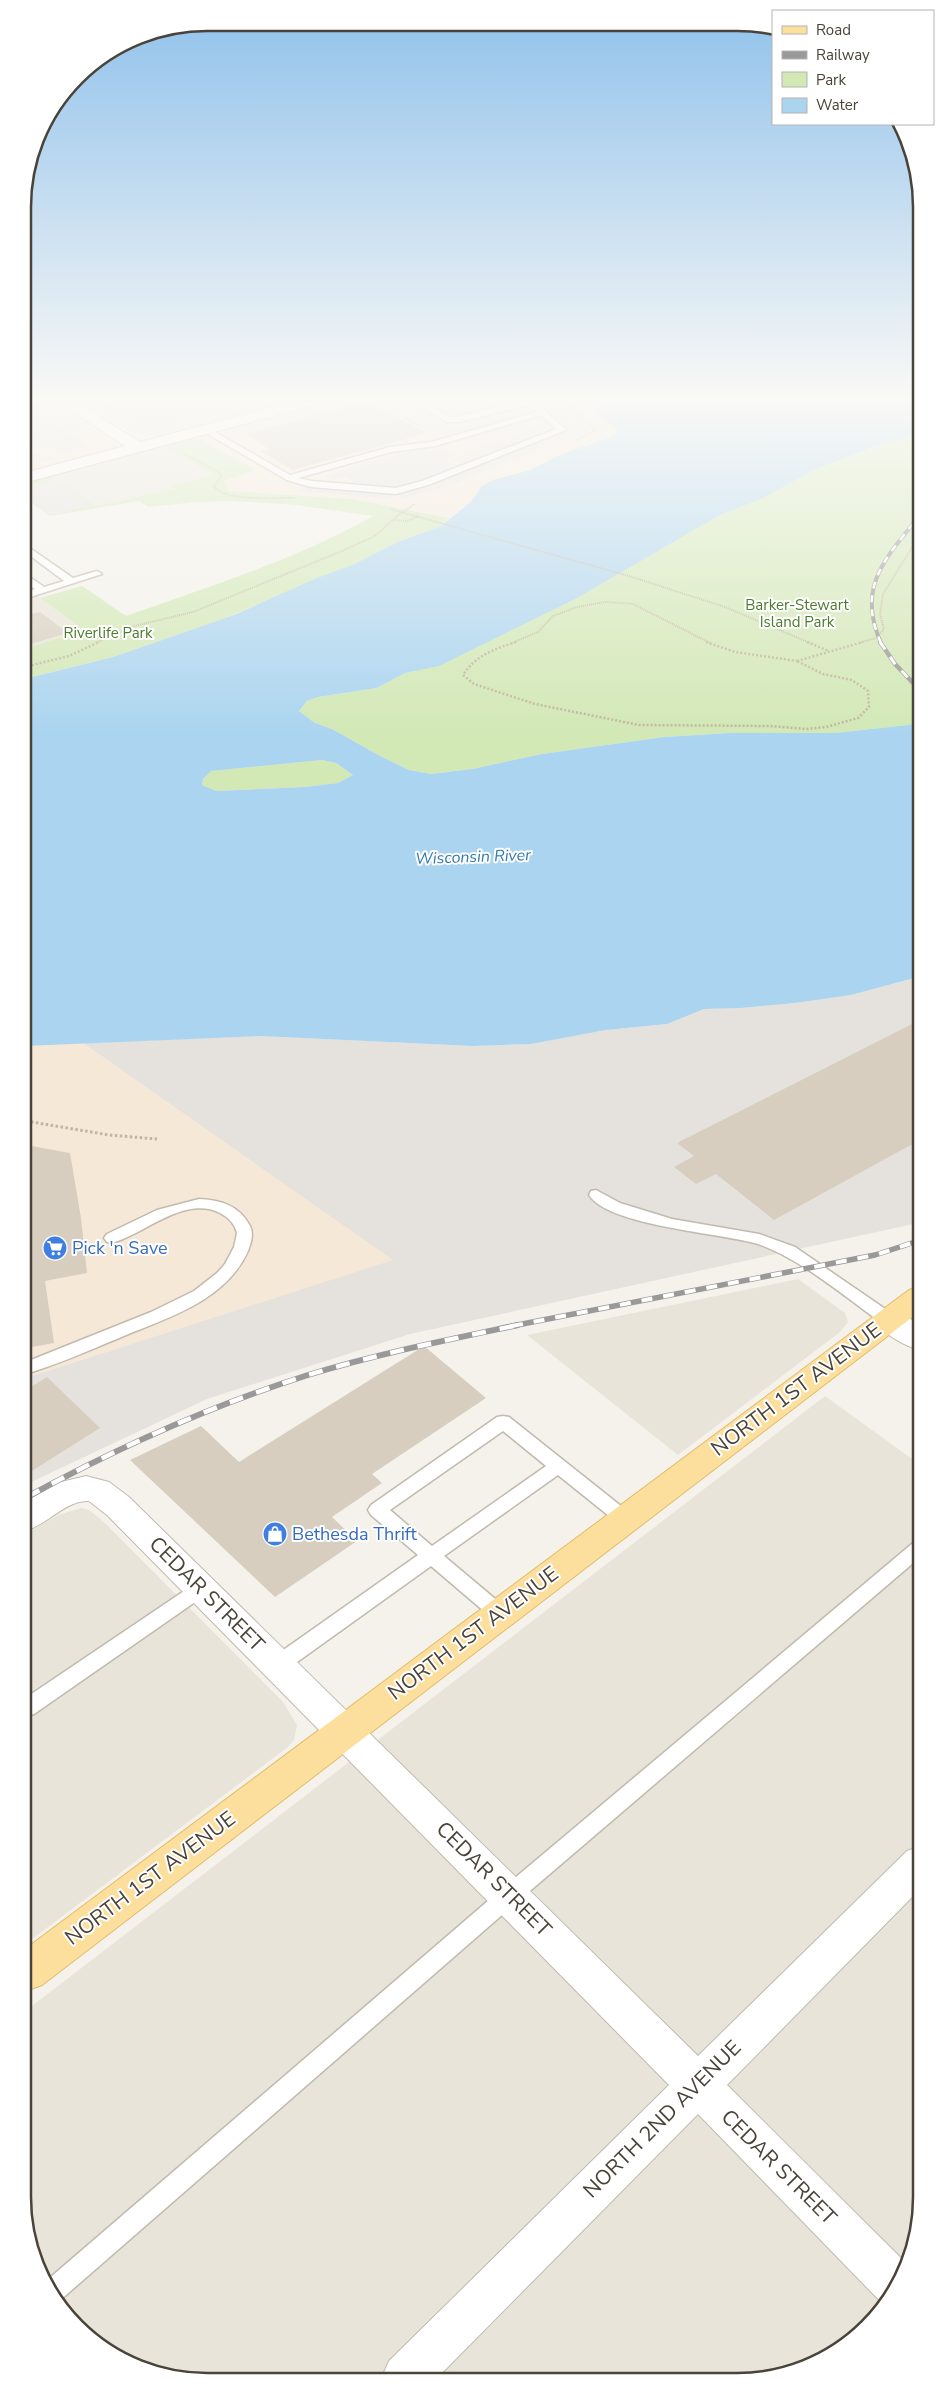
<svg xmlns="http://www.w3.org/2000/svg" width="944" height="2404" font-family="'Nunito Sans',sans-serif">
  <rect width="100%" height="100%" fill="#f5f2eb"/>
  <g fill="#e9e4d9">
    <path d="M164,447L213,475L173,487L176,489L95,506L50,477Z"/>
    <path d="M24,582L35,587L30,591L85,630L24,649Z"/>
    <path d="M798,1279L845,1313L848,1322L840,1332L678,1455L527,1335Z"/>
    <path d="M825,1396L919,1464L921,2208L908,2267L876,2318L839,2350L784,2375L172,2378L126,2363L85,2335L47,2289L29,2244L28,2009Z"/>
    <path d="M81,1508L89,1510L105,1523L283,1702L297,1725L294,1740L288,1747L28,1942L27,1533L58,1515Z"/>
  </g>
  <g fill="#f6e8d7">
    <path d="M24,401H47L115,443L117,447L24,472Z"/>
    <path d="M77,401H296L166,435L154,436L131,432Z"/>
    <path d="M336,401H619L596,407L592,412L616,428L617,431L612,437L565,453L530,470L490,481L482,486L471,502L449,518L352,499L228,491L224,481L255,470L198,438Z"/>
    <path d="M83,1043L394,1260L26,1378L25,1046Z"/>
  </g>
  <path fill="#e5e1dc" d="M918,977V1223L410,1334L207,1399L27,1484L26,1378L393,1260L83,1043L260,1036L473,1046L531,1044L606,1030L667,1024L704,1009L741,1008L795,1003L851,995Z"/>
  <g fill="#d2e8b5">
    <path d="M916,435L917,724L835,733H729L664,737L542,754L472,769L431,774L409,770L382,757L332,729L315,723L299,711L307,701L318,697L377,688L405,673L439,665L718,516L761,499L818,468L874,447Z"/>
    <path d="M198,438L256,470L224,481L229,491L352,499L449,518L439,527L400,541L352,565L223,619L113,657L24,679V649L84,630L40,598L82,586L126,616C209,586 296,560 373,516L296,505L234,501L197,502L149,507L139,501L50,516L24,497V483L50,477L95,506L175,489L172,486L213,475L164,447Z"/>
    <path d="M322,760L336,763L353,775L338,783L305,787L216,791L202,785L203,779L210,771Z"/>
  </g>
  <g fill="#e4e2df">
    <path d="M110,401H269L147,433L102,406L112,403Z"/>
    <path d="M432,401H507L459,415Z"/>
    <path d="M561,406L588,431L515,458L455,484L401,498L395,494L392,499L300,491L314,480L351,482L353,481L346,477L332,480L324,476L420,448L428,452L440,449L456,456L445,460L458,465L461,463L452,460L472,451L484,454L489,452L481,448L533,429L542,433L550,429L540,420H532L522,423L530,427L470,444L440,432L518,410L539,420L530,410Z"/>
    <path d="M34,412L88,446L60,453L50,447L37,450L24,441V414Z"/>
    <path d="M34,453L57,458L24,466V456Z"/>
    <path d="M53,480L92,506L51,515L24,496V488Z"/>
  </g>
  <path fill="#aad4f0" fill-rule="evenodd" d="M619,401H916V435L874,447L818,468L761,499L718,516L577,598L439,666L405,673L377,688L318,697L307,701L299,711L315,723L332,729L382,757L409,770L431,774L472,769L542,754L664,737L729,733H835L917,724L918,977L851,995L795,1003L741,1008L704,1009L667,1024L606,1030L531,1044L473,1046L260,1036L25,1046L24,679L113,657L234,615L317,578L352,565L400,541L439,527L471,502L482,486L490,481L530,470L565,453L612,437L617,431L616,428L591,410ZM322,760L336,763L353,775L338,783L305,787L216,791L202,785L203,779L211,771Z"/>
  <g fill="#d7cec0">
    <path d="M367,402L427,433L293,470L260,451L270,449L245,434Z"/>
    <path d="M40,612L68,633L24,646V616Z"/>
    <path d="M918,1021V1141L774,1220L716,1174L696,1184L674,1167L694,1156L677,1143Z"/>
    <path d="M26,1145L70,1153L81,1218L87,1273L45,1281L54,1343L26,1348Z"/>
    <path d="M424,1346L486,1398L372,1474L382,1483L332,1517L357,1541L275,1597L130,1460L201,1426L239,1462Z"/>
    <path d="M47,1377L100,1428L27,1474L26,1390Z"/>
  </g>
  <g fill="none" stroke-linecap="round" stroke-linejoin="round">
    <defs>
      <g id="service">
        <path d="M35,401H50L24,409V405Z"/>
        <path d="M409,401H420L452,418L523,401H539L537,403L566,430L428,485L396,494L311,487L287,480L201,430L208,428L290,475L390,447L431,442L537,412L529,405L459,422H447ZM541,415L556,429L422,481L396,488L312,481L298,478L391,452L435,446Z"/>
        <path d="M24,544L73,578L97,571L102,574L24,599V593L35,589L24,581V573L44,587L64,581L24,551Z"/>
        <path d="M596,1190L620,1203L672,1219L759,1234L795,1247L894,1315L896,1319L894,1323H882C845,1297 800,1258 758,1244C722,1233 608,1226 589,1195L591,1191Z"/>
        <path d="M199,1199C220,1200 239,1205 250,1226C254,1234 251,1243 248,1251C225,1302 166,1318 119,1338C88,1351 58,1364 26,1374V1362L151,1312L194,1291L217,1273L225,1264L234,1247L237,1233C235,1224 228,1217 220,1213C184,1195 145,1234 112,1243L107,1242L104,1238L107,1234L157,1210Z"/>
        <path d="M503,1416L509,1417L631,1514L634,1519L631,1524L625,1526L619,1524L558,1475L444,1556L506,1608L508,1613L506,1618L499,1621L492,1618L431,1566L286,1670L279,1672L272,1670L270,1664L272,1658L418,1555L371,1515L368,1510L371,1505L497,1417ZM503,1431L546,1466L432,1546L390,1510Z"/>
        <path d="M919,1541V1558L517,1902L58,2302L45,2282L503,1888L913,1543Z"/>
        <path d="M202,1581L208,1583L211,1588L208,1593L34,1714L27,1716V1697L196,1583Z"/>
      </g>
      <g id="minor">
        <path d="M56,401H74L140,442L295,401H321L319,404L24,483V473L125,446Z"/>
        <path d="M888,1309L898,1312L919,1324V1350C903,1345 882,1333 873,1319L878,1312Z"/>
        <path d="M86,1476L109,1482L129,1497L698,2056L907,1851L920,1846V1889L727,2085L908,2265L885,2303L880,2301L698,2114L438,2377H382L389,2361L669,2085L107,1515L89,1501C66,1500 48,1524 27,1530V1501L57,1483Z"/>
      </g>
      <path id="primary" d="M918,1287L919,1312L42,1985L28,1990V1947L909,1290Z"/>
    </defs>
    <use href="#service" stroke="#c1baad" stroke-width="3"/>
    <use href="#minor" stroke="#c1baad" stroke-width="2"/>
    <use href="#primary" stroke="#e2bc6c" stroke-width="2"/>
    <g stroke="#c2b59f" stroke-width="2" stroke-dasharray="1 1" stroke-linecap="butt">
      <path d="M386,401L383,405L395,412"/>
      <path d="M405,418L423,427"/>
      <path d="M576,440L596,430L572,410L576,405L588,401"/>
      <path d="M185,454L220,473L221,476L214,487C228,502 275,497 295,498"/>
      <path d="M390,509L629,576L725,607L810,643"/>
      <path d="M393,520L407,521L419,516"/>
      <path d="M96,643L130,627L193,612L342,551L375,536L397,516L415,504"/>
      <path d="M512,643L538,632L553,616L577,607L605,602L633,604L710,643"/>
      <path d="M859,643L876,638L884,629L880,614L883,594L916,541"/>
    </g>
    <g stroke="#c2b59f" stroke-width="2.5" stroke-dasharray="2 2" stroke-linecap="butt">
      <path d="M516,642C495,649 476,655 463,675L474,684L535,704L639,725L771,726L806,729L826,727L858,718L869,707L868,691L852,680L823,674L797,661"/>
      <path d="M706,642L735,652L797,661"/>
      <path d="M807,642L829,651"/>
      <path d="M797,661L863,642"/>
      <path d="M24,667L69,656L99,642"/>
    </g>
    <path stroke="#c2b59f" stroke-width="3" stroke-dasharray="2.5 2.5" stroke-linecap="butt" d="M26,1121L109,1135L157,1139"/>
    <use href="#service" fill="#fff" fill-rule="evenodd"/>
    <use href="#minor" fill="#fff" fill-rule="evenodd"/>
    <use href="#primary" fill="#fcdf9d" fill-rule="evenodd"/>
    <defs>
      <path id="rail-far3" d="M881,643C857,589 883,561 916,520"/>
      <path id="rail-far2" d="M880,642L895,664L917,687"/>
      <path id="rail-far1" d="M512,1326L875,1255L918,1241"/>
      <path id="rail" d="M27,1497C117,1448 210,1406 308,1375C377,1354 447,1340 518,1325"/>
    </defs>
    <use href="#rail-far3" stroke="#999" stroke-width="4"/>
    <use href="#rail-far2" stroke="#999" stroke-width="4.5"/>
    <use href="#rail-far1" stroke="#999" stroke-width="5.5"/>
    <use href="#rail" stroke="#999" stroke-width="6"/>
    <use href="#rail-far3" stroke="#fff" stroke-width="2.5" stroke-dasharray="7" stroke-linecap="butt"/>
    <use href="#rail-far2" stroke="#fff" stroke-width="3" stroke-dasharray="9" stroke-linecap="butt"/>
    <use href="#rail-far1" stroke="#fff" stroke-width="4" stroke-dasharray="11" stroke-linecap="butt"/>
    <use href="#rail" stroke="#fff" stroke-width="4.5" stroke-dasharray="14" stroke-linecap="butt"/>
  </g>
  <linearGradient id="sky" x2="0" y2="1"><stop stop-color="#8fc1eb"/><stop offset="0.54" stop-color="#faf9f6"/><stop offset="1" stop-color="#faf9f6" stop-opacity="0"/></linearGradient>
  <rect width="944" height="738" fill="url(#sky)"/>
  <defs>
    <symbol id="supermarket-disc" viewBox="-11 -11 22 22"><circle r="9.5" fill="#3f7fe0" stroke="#fff"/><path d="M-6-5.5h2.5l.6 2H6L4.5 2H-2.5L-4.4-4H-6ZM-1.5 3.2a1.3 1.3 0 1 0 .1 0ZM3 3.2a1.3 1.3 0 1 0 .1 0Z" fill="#fff"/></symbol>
    <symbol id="shop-disc" viewBox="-11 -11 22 22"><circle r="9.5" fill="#3f7fe0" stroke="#fff"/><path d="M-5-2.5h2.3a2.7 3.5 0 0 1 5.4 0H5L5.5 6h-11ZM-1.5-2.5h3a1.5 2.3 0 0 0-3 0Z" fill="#fff"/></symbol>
  </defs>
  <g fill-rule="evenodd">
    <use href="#supermarket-disc" x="41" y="1234" width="28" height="28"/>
    <use href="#shop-disc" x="261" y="1520" width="28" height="28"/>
  </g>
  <g text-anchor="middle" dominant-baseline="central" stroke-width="4" stroke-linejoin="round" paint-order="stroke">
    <g font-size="15" fill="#4c7b2c" stroke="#fff">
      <text x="797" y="605">Barker-Stewart<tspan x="797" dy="17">Island Park</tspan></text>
      <text x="108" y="633">Riverlife Park</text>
    </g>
    <g font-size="16" font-style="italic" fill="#317aad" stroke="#fff">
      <text transform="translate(473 857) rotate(-2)">Wisconsin River</text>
    </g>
    <g font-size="18" fill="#366cbe" stroke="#fff" text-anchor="start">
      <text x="72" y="1248">Pick 'n Save</text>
      <text x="292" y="1534">Bethesda Thrift</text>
    </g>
    <g font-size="21" fill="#494339" stroke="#fff">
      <text transform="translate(796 1389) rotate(-37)">NORTH 1ST AVENUE</text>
      <text transform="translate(207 1594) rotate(45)">CEDAR STREET</text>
      <text transform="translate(473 1633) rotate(-37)">NORTH 1ST AVENUE</text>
      <text transform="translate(150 1878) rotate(-37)">NORTH 1ST AVENUE</text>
      <text transform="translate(494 1879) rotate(45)">CEDAR STREET</text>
      <text transform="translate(662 2119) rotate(-45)">NORTH 2ND AVENUE</text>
      <text transform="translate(779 2167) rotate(45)">CEDAR STREET</text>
    </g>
  </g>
  <path d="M0 0H944V2404H0ZM207 31H737A176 176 0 0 1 913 207V2197A176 176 0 0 1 737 2373H207A176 176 0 0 1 31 2197V207A176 176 0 0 1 207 31Z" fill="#fff" fill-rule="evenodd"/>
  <path fill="none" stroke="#494339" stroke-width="2.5" d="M207 31H737A176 176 0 0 1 913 207V2197A176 176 0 0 1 737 2373H207A176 176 0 0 1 31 2197V207A176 176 0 0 1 207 31Z"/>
  <rect x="772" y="10" width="162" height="115" fill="#ffffff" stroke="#b6b4b0"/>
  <rect x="782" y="26" width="25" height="8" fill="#fcdf9d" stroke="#b6b4b0"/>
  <text x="816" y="35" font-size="15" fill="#494339">Road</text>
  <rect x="782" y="51" width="25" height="8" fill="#999999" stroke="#b6b4b0"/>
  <text x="816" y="60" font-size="15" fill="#494339">Railway</text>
  <rect x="782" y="72" width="25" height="15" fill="#d2e8b5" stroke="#b6b4b0"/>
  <text x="816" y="85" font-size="15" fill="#494339">Park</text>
  <rect x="782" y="98" width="25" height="15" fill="#aad4f0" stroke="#b6b4b0"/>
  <text x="816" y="110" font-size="15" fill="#494339">Water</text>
</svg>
